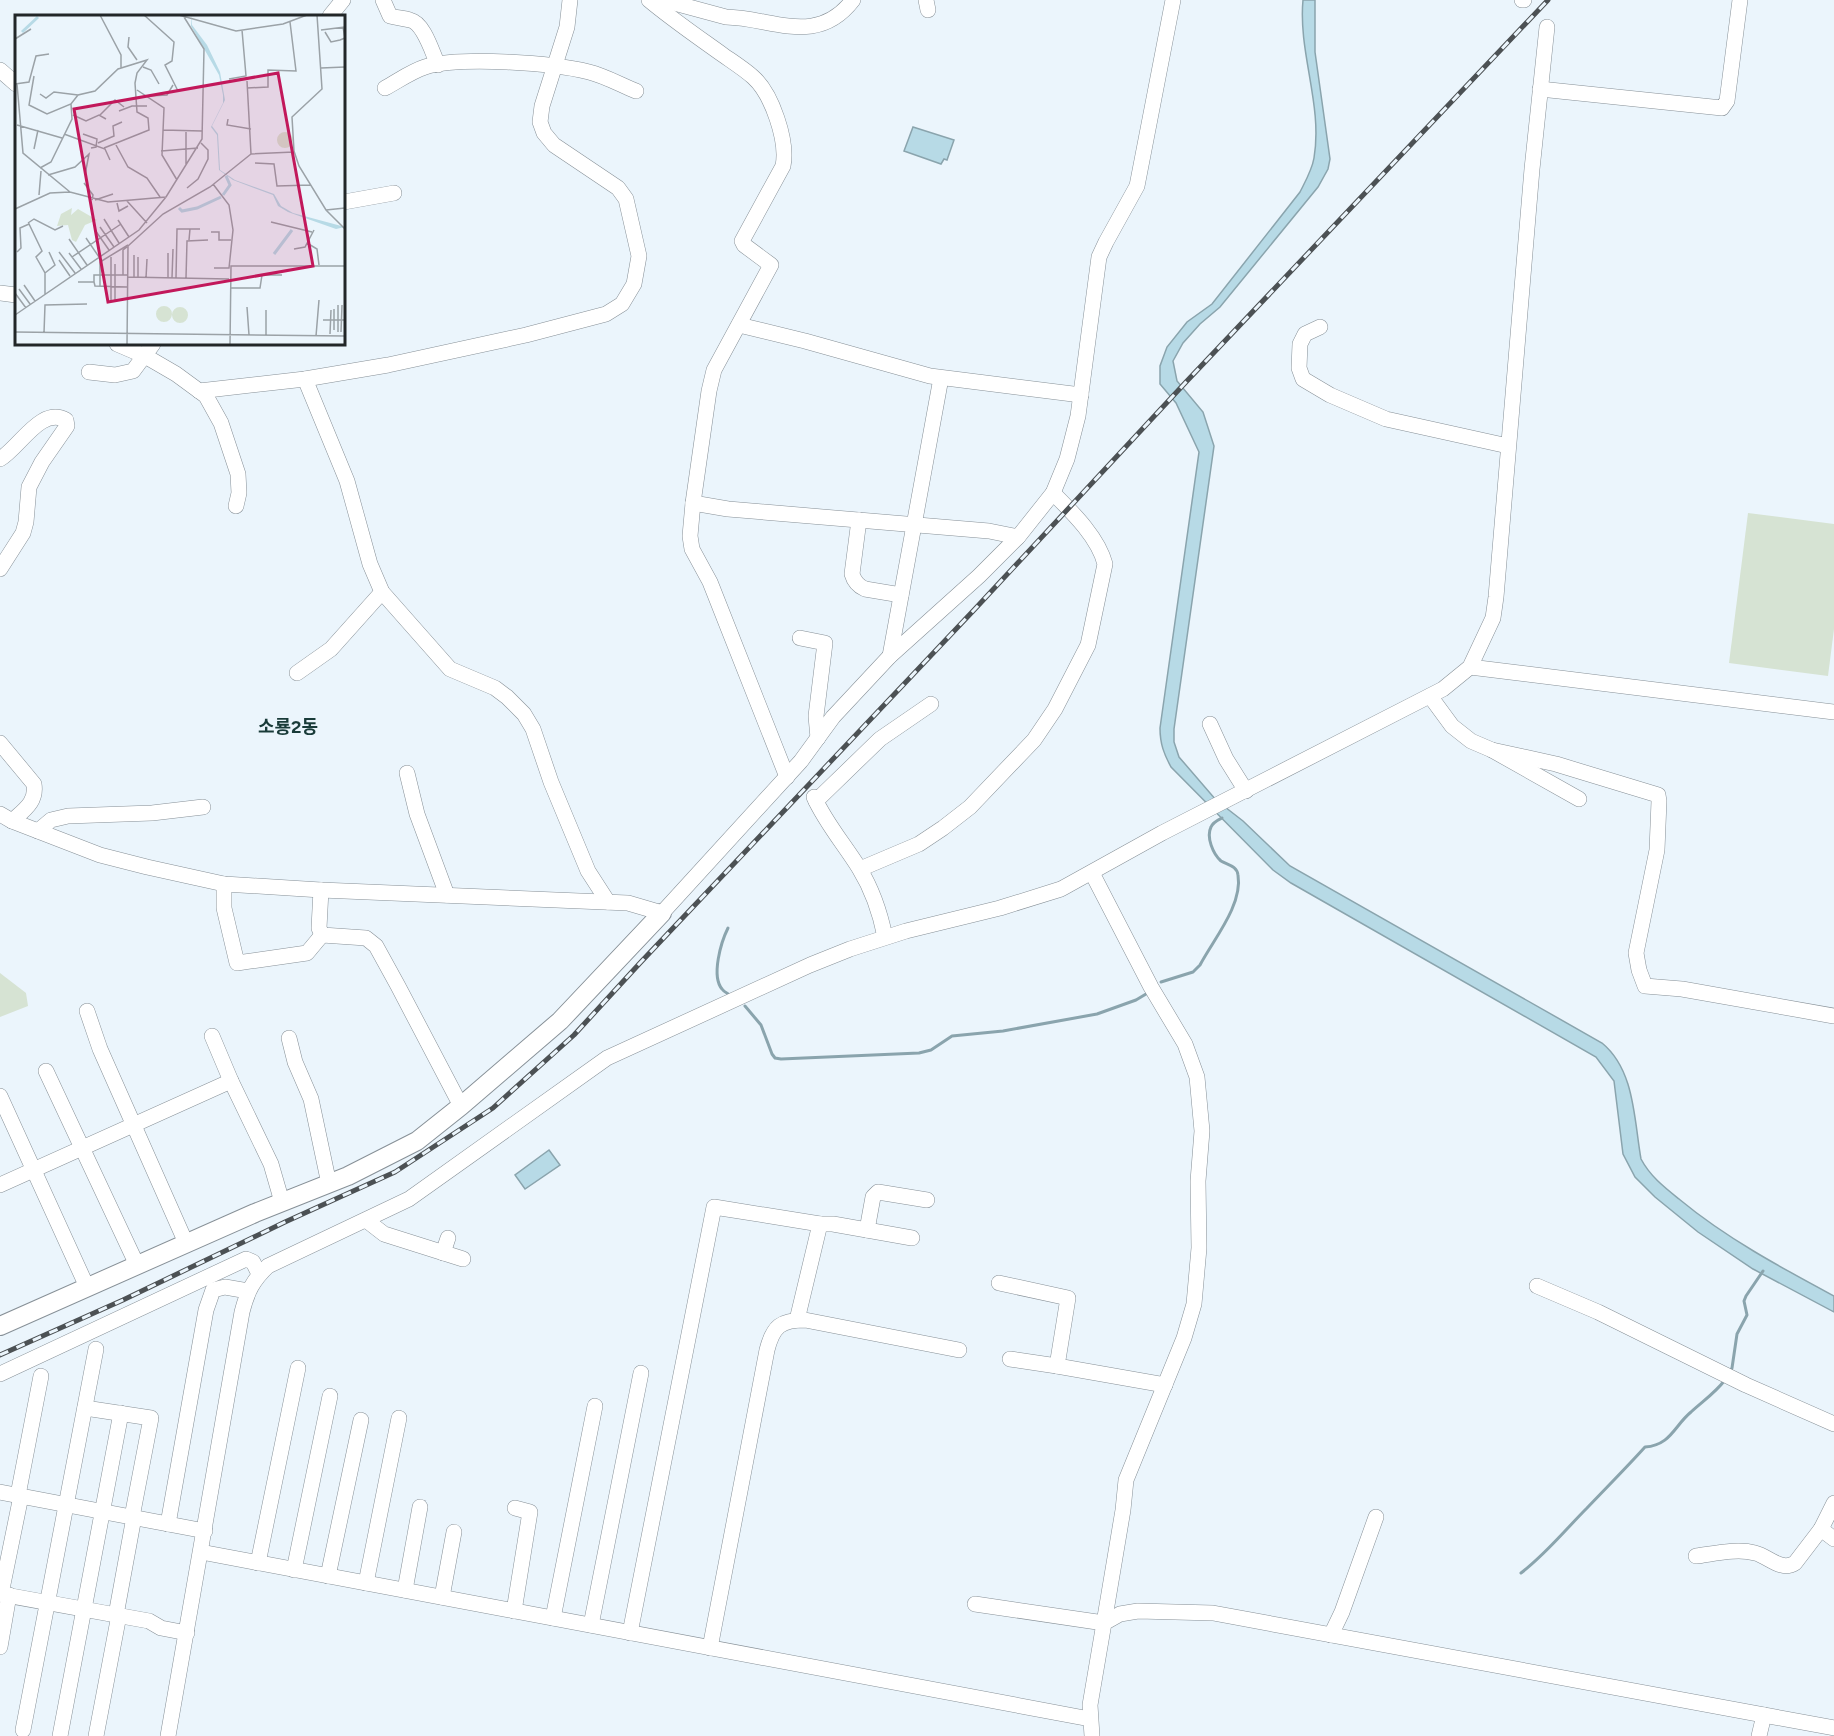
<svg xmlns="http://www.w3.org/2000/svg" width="1834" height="1736" font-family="Figtree,'Noto Sans KR',sans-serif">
  <rect width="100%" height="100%" fill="#ebf5fc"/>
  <g fill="#d6e3d3">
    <path d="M1748,513L1834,524V629L1828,676L1729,663Z"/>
    <path d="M0,973L26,993L28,1006L0,1017Z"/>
  </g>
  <g fill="#b7dae6" stroke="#8aa4ad" stroke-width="1.5">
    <path d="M1303,0H1315V52L1330,159L1328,169L1318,187L1220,307L1200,324L1183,343L1173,361L1177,381L1203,412L1214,446L1174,729V742L1179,757L1216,800L1243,821L1290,866L1602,1043C1635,1070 1634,1120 1641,1159C1650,1176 1664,1187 1679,1199C1726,1238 1780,1267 1834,1296V1312L1753,1269L1698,1232L1655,1197L1635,1177L1623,1154L1614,1081L1596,1057L1291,883L1273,870L1171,767C1164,754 1160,744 1160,728L1199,452L1176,403L1160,384V366L1167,347L1187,322L1212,304L1300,192C1305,182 1312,170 1314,158C1323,105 1298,53 1303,0Z"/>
    <path d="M913,127L954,140L947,160L944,159L941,164L904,151Z"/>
    <path d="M549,1150L560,1165L525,1189L515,1175Z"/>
  </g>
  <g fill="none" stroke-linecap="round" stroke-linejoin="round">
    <g stroke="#8aa4ad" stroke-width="3">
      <path d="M728,928C721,942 711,976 722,989C724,992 727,993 730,995"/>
      <path d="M1161,982L1193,972L1200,965C1213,940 1243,905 1238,875C1237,866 1228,865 1221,861C1213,854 1206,837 1211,827C1213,822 1218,820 1222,818"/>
      <path d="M745,1006L761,1025L772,1054L775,1058L781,1059L919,1053L931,1050L952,1036L1003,1031L1097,1014L1136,1000L1146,994"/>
      <path d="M1730,1372L1732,1368L1737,1334L1747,1315L1744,1301L1746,1296L1763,1271"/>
      <path d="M1521,1573C1546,1554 1565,1530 1587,1508C1607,1487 1626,1468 1645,1447C1671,1445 1674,1426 1691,1412C1703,1401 1715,1393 1725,1380"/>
    </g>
    <defs>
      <g id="minor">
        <path d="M383,0L390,16C397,18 403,18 410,20C424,23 432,52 438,65"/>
        <path d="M649,0C673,20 698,37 723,55C733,62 744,69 753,77C772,94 788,141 783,166L742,241L744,245L771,265L714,370L709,391L693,503L690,536L692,549L710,582L787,777"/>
        <path d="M663,0L726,17C773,18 817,47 853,0"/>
        <path d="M926,0L928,10"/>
        <path d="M1522,0H1524"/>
        <path d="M330,16L343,0"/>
        <path d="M0,70L16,84"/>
        <path d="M385,88C398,81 412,71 425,67C461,56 553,63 589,72C605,76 621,85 636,91"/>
        <path d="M1540,89L1722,108L1727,101L1740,0"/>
        <path d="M344,202L394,193"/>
        <path d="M0,293L16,295"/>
        <path d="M739,325L805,341L930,376L1081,395"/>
        <path d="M1320,327L1305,334L1300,344L1299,368L1303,379L1330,395L1386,419L1508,446"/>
        <path d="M117,344L145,356L176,374L206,396L221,423L238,474L239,493L236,506"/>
        <path d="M89,372L115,375L133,371L153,344"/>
        <path d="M305,379L347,481L370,564L382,592L450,669L495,688L507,697L524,714L533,729L551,782L588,871L608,902"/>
        <path d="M199,391L305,379L388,365L526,335L606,314L622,304L634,284L639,256L626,199L618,188L554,145L544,133L540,122L542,106L567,27L570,0"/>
        <path d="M0,459C20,447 41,406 66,420L67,426L42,462L29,487L26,522L23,533L0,569"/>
        <path d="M693,503L728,509L989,531L1018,537"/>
        <path d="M859,520L852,574C854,581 858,586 865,589L901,595"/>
        <path d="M800,638L825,643L816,716L818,738"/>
        <path d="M890,656L941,378"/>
        <path d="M1470,667L1834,712"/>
        <path d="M297,673L331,649L382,592"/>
        <path d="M1430,696L1452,726L1471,741L1492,750L1579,799"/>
        <path d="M1210,724L1226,759L1246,791"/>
        <path d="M0,743L34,784C37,802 24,810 12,821"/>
        <path d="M1492,750L1556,764L1658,795L1659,801L1657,850L1636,953L1639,970L1645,986L1682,989L1834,1016"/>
        <path d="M407,773L417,814L447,895"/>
        <path d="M814,797C825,822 844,844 859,868C872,889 880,912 885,937"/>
        <path d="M816,801L880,739L931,704"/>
        <path d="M0,814L12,821L100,855L147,867L224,884L321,890L628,903L662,913L801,761L833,717L890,656L979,576L1018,537L1053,493L1067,459L1078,416L1099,257L1106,242L1137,186L1173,0"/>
        <path d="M38,831L51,820L68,816L152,813L203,807"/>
        <path d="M860,869L919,844L943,828L970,807L1034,740L1055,709L1088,645L1105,564C1098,537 1072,512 1053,493"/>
        <path d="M224,884V908L237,963L307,953L322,935"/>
        <path d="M321,890L319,928L322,935L366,938L376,946L398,986L461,1106"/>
        <path d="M87,1011L100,1049L186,1243"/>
        <path d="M212,1036L231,1081L271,1164L282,1202"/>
        <path d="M289,1038L295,1062L311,1099L329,1184"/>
        <path d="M46,1071L137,1265"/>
        <path d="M0,1096L87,1287"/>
        <path d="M0,1185L231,1081"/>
        <path d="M366,1220L384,1234L463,1259"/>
        <path d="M867,1230L873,1197L878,1192L927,1200"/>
        <path d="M443,1253L448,1238"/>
        <path d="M999,1283L1068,1298L1057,1366L1165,1385"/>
        <path d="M1537,1286L1598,1312L1746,1385L1834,1424"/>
        <path d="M797,1320L820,1224H833L912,1238"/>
        <path d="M1010,1359L1057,1366"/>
        <path d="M0,1374L246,1259L253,1262L259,1274"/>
        <path d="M85,1408L151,1418L132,1517"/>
        <path d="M0,1492L205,1531"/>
        <path d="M18,1495L41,1376"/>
        <path d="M168,1524L206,1310L213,1290L225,1287L248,1291"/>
        <path d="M1821,1529L1834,1539"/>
        <path d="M201,1552L1090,1719"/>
        <path d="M1696,1556C1713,1554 1737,1548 1755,1553C1768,1556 1781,1572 1795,1563L1821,1529L1834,1503"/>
        <path d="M258,1563L298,1368"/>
        <path d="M294,1570L330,1396"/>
        <path d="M328,1576L361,1420"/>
        <path d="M366,1583L399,1418"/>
        <path d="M405,1590L420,1507"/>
        <path d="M0,1594L149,1621L161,1628L187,1633"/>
        <path d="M1,1594L21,1496"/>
        <path d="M442,1597L454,1532"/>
        <path d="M975,1604L1104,1623L1123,1510L1126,1480L1184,1338L1194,1304L1199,1248L1198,1181L1202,1131L1197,1077L1185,1044L1151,987L1092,873"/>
        <path d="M514,1611L530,1512L515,1508"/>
        <path d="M116,1615L134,1517"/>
        <path d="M553,1618L595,1406"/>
        <path d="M591,1625L641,1373"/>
        <path d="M630,1633L714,1207L820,1224"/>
        <path d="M1331,1635L1342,1612L1376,1517"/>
        <path d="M0,1647L9,1595"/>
        <path d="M710,1648L767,1350C773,1326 781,1320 805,1320L959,1350"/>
        <path d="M23,1730L96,1349"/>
        <path d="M60,1736L121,1413"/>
        <path d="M96,1736L119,1615"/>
        <path d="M168,1736L242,1312C247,1292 253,1280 268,1266L409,1199L607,1058L810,965L850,949L906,931L1000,908L1061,889L1162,833L1443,689L1470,667L1493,618L1496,597L1532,169L1547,27"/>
        <path d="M1092,1736L1090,1705L1104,1623L1120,1614L1138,1611L1213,1613L1834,1728"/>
        <path d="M1759,1736L1764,1715"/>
      </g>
      <path id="major" d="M0,1326L255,1213L348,1176L417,1141L461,1106L560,1021L662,913"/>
    </defs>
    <use href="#minor" stroke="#879097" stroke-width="16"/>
    <use href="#major" stroke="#879097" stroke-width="20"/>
    <use href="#minor" stroke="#fff" stroke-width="15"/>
    <use href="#major" stroke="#fff" stroke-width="18"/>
    <defs>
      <path id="rail" d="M0,1355L123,1300L285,1222L395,1172L493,1108L574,1035L640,963L974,610L1186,382L1548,0"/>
    </defs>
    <use href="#rail" stroke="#4c5154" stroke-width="5"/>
    <use href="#rail" stroke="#ebf5fc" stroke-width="3" stroke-dasharray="9" stroke-linecap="butt"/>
  </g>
  <g text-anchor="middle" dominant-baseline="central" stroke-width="5" stroke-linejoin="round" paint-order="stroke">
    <g font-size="18" font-weight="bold" fill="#193b39" stroke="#ebf5fc">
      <text x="288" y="727">소룡2동</text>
    </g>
  </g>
  <g transform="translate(15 15)">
    <rect width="330" height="330" fill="#ebf5fc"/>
    <path d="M262 125a8 8 0 1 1 16 0a8 8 0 1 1-16 0ZM57,193L56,200L63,194L82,205L70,210L61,227L57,225L53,210L42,211L46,199ZM141 299a8 8 0 1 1 16 0a8 8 0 1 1-16 0ZM157 300a8 8 0 1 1 16 0a8 8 0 1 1-16 0Z" fill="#d6e3d3"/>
    <path d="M177,0V10L192,30L205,57L210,85L197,111L203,119L205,155L220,165L259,179L266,191L278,198L330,212L321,214L273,197L263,191L258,180L218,165L204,155L202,120L196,112L208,88V80L204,60L176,11Z" fill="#b7dae6"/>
    <path fill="none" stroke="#b7dae6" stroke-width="3" d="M7,17L23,2M208,180L215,170L211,161M164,193L167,196L182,193L206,182M259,239L277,215"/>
    <path fill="none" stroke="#9ba2a7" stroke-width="1.5" d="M85,0L106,40V53M129,0L159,27L157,46L150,50L163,76M164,0L221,16L268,9L292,0M302,0L307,74L277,102L279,136L284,151L311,195L330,214M306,15L330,12M310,17L316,27L325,25L330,23L328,12M114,22L113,32L122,45M0,24L16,14M128,52L136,55L144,69M306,53L330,52M19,61L14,90L32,99L56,89L63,80L80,76L103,54L132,45L122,58L120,68L122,97L133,103L134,115L89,133M214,64L231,61L227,15M0,69L14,67L21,41L34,39M2,69L8,138L55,177M232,73L253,72V55L281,56L275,7M122,75L149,93L147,140L162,165M25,79L31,83L39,77L63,80M133,81L152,80L158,70M104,96L117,91H132M58,100L71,106L84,100L91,104M85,100L100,85L109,92M213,104L212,110L236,114M2,110L47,123M148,115L187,116M49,119L90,134L95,145M68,119L82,124L81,132L76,133M83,128L99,121L98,111L107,107M101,130L113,152L132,163L145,182M19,134L23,115M146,136L183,133M236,139L279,137M240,148L259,149L262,171L296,170M171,149V117M25,153L36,147L57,104L56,89M33,160L60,152L74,139L70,160M69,168L78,180L77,185M198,169L214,190L218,215L214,253H199M172,173L183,164L193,144V135L186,128M24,180L26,156M80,185L98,179M112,186L132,208M102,188L104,196L113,191M0,194L35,178L55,177L93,187L151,182L187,124L189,34L169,2M311,195L330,193M89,204L104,228M103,205L114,222M256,207L297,217M13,208L19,204L40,215L48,211M85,212L99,232M80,215L94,235M196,217H204V225H216M71,223L84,242M54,224L72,250M174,225L175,214H185M292,228L302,234L304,250M279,234L290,232L299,215M2,237L6,233L5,213L14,209L27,236L21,242L30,258V279M44,237L60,258M54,238L66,254M57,242L106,209M44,245L55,261M30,258L40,250L34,237M108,260V235L112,232M112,262L214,264M119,263V240M123,263V242M131,263L132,244M153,263V238M157,263L158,234M161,263L162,214H175M171,263L172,226L193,225M63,267H79V260H112M79,267L80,271L112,272M9,270L20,286M85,271V247L113,230M215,273H245L247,260H267M4,274L15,289M0,278L11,293M96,286V242M100,286V249M232,292L234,320M251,295V320M0,300L124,215L151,182M308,305H330M319,315V294M0,317L330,321M323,317V290M326,317L327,290M29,318L30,290L72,289M315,319L316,295M301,321L304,285M112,330L113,231L148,199L195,172L236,139L232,66M215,330L216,251H330"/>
    <path fill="#c2185b" fill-opacity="0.15" stroke="#c2185b" stroke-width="3" d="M263,58L298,251L93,287L59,94Z"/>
    <rect width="330" height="330" fill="none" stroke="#222628" stroke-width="3"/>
  </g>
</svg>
